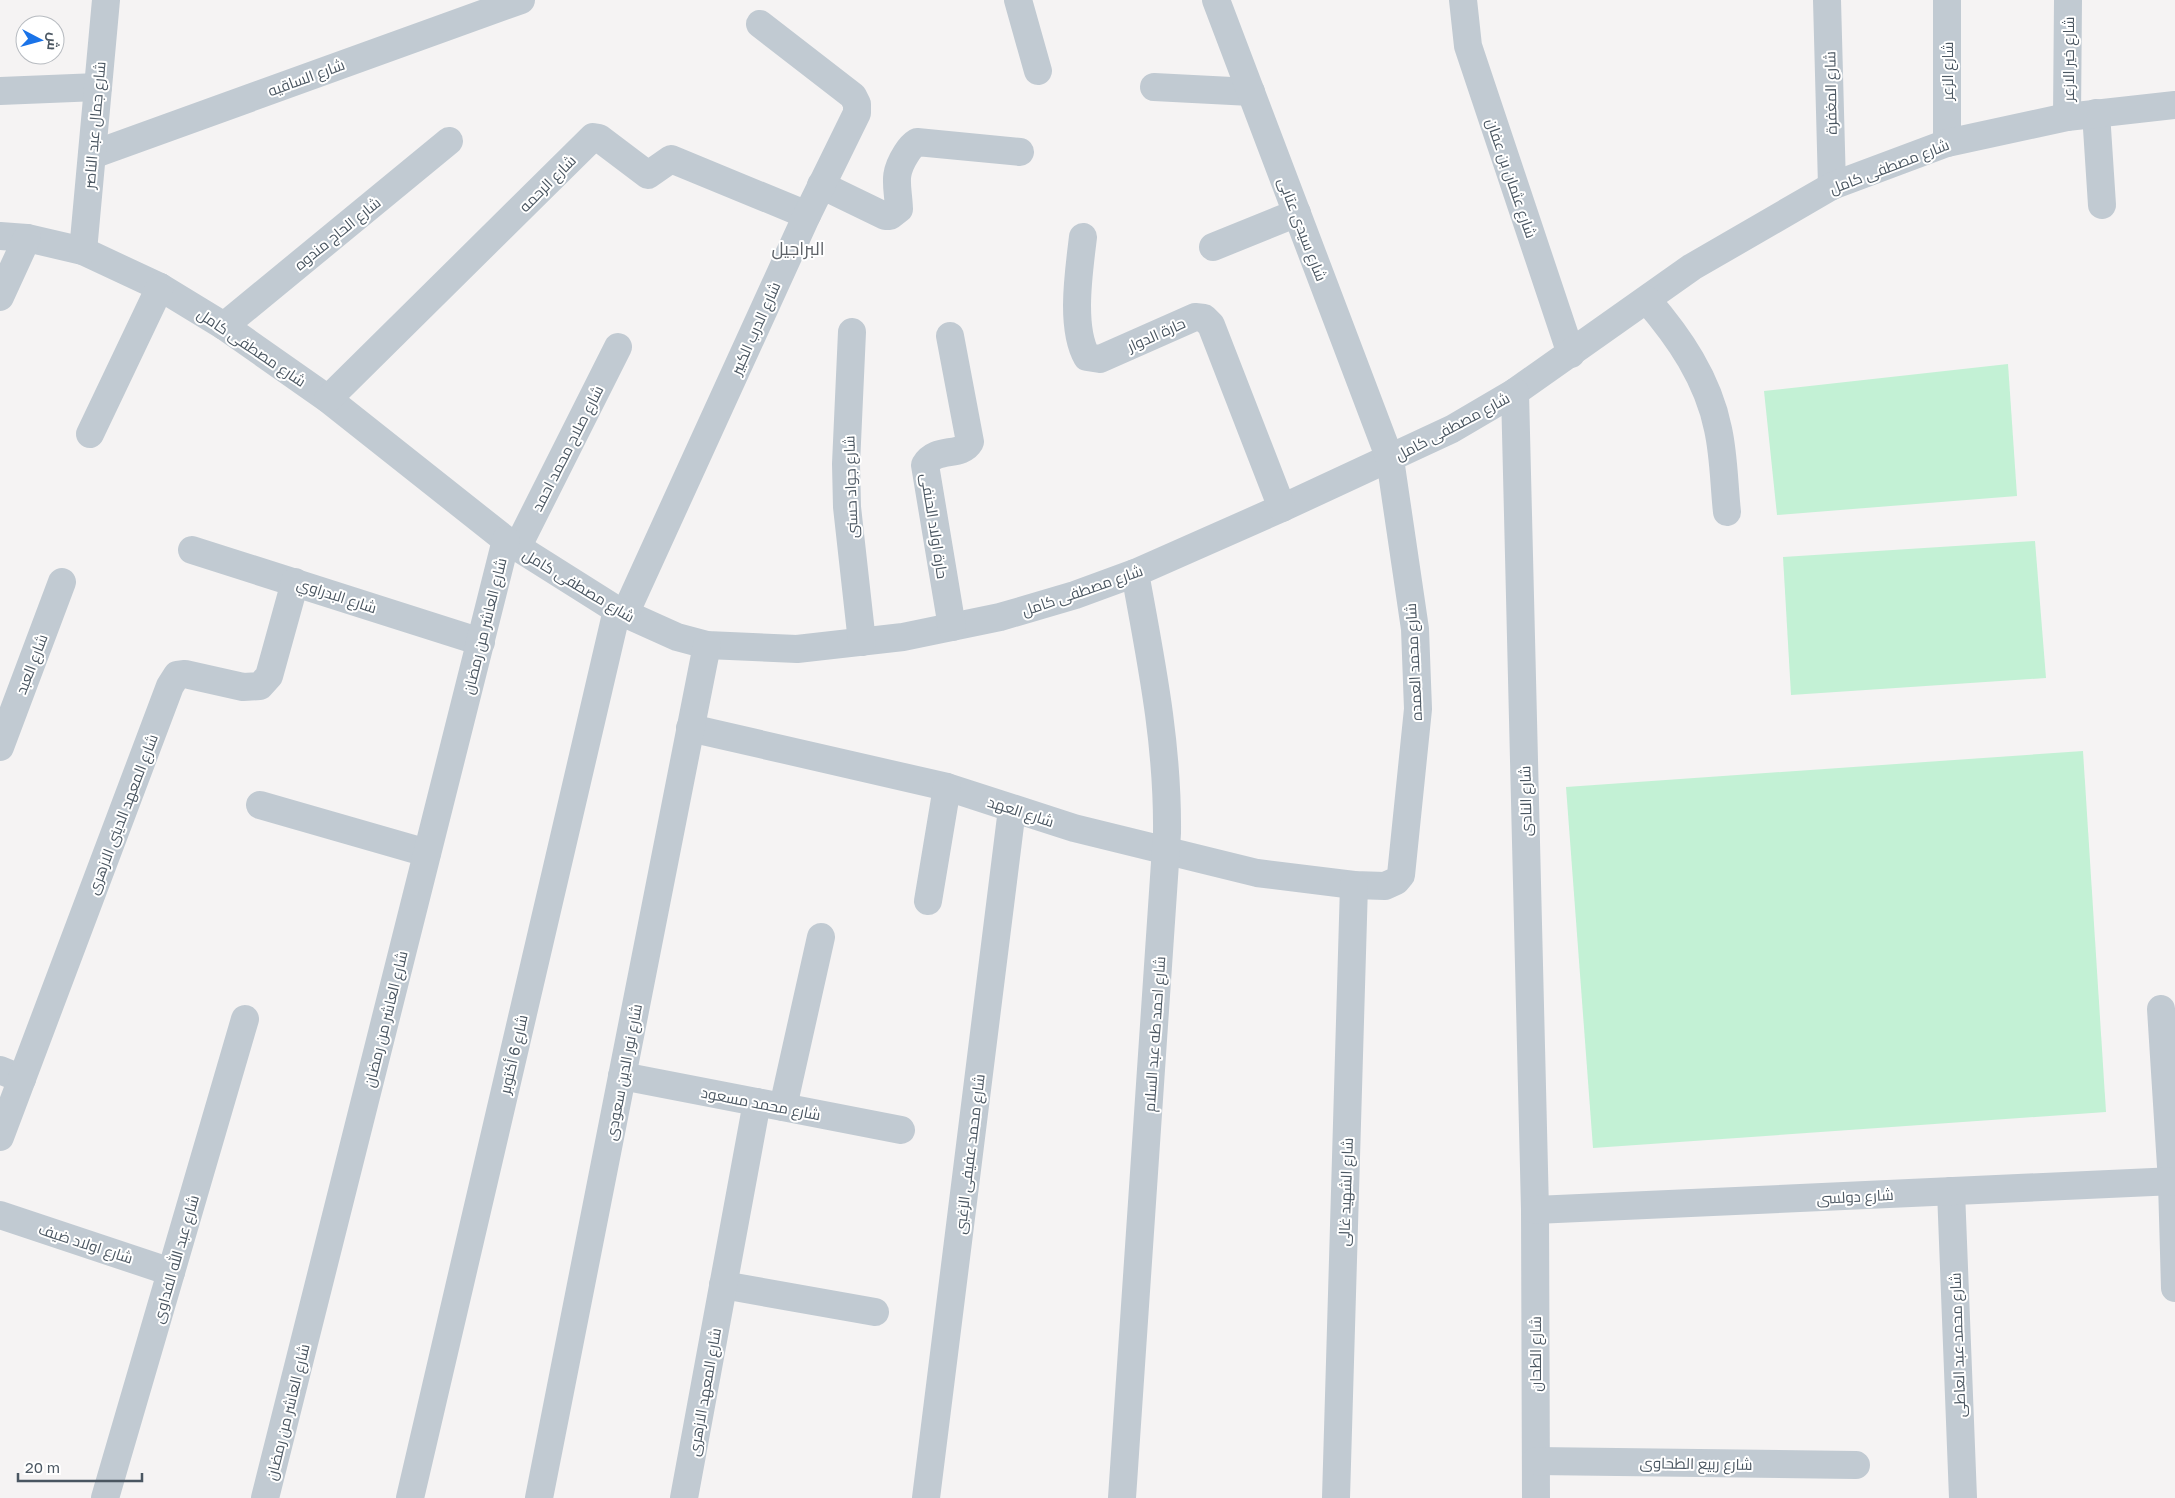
<svg xmlns="http://www.w3.org/2000/svg" width="2175" height="1498" font-family="'Golos Text',Cairo,sans-serif">
  <rect width="100%" height="100%" fill="#f5f3f3"/>
  <g fill="#c3f1d5">
    <path d="M2008,364L2017,496L1777,515L1764,391Z"/>
    <path d="M2035,541L2046,678L1791,695L1783,557Z"/>
    <path d="M2083,751L2106,1112L1593,1148L1566,787Z"/>
  </g>
  <g fill="none" stroke-linecap="round" stroke-linejoin="round">
    <g stroke="#c1cad2" stroke-width="28">
      <path d="M1018,0L1038,71"/>
      <path d="M1463,0L1468,46L1571,354"/>
      <path d="M1827,0L1832,186"/>
      <path d="M1154,87L1251,92"/>
      <path d="M0,91L98,87"/>
      <path d="M2096,113L2102,205"/>
      <path d="M2067,117L2068,0"/>
      <path d="M1947,143V0"/>
      <path d="M92,155L521,0"/>
      <path d="M821,185L885,216H890L899,209C898,185 892,176 906,154C909,149 912,145 917,142L1020,152"/>
      <path d="M0,236L27,238L83,251L160,287L224,326L328,399L506,540L617,610L677,637L707,645L797,649L903,637L1000,617L1075,595L1135,573L1282,508L1452,429L1515,392L1692,267L1832,186L1947,143L2067,117L2175,105"/>
      <path d="M1083,237C1079,271 1070,327 1087,357L1100,359L1195,317L1204,318L1211,325L1282,508"/>
      <path d="M1213,247L1297,213"/>
      <path d="M83,251L106,0"/>
      <path d="M0,297L27,238"/>
      <path d="M1647,300C1679,337 1708,379 1718,429C1724,456 1724,485 1727,512"/>
      <path d="M224,326L449,141"/>
      <path d="M852,332L846,464L847,507L862,642"/>
      <path d="M950,336L970,442C961,458 936,446 925,465L952,627"/>
      <path d="M1515,392L1535,1210L1536,1498"/>
      <path d="M328,399L593,137L599,138L648,175L671,159L807,215"/>
      <path d="M90,434L160,287"/>
      <path d="M517,548L618,347"/>
      <path d="M192,550L481,642"/>
      <path d="M625,614L807,215L857,113V104L853,96L760,24"/>
      <path d="M690,728L947,787L1074,828L1257,873L1354,885L1385,886L1396,881L1401,875L1418,709L1415,629L1390,459L1216,0"/>
      <path d="M0,747L62,582"/>
      <path d="M260,805L427,853"/>
      <path d="M928,901L947,787"/>
      <path d="M2161,1009L2172,1182L2175,1288"/>
      <path d="M0,1070L22,1079"/>
      <path d="M622,1076L901,1130"/>
      <path d="M783,1107L821,937"/>
      <path d="M0,1137L170,686L177,675L185,674L243,687L260,686L269,676L295,582"/>
      <path d="M1951,1191L1963,1498"/>
      <path d="M1535,1210L2175,1181"/>
      <path d="M0,1215L171,1272"/>
      <path d="M723,1285L875,1312"/>
      <path d="M1536,1461L1856,1465"/>
      <path d="M105,1498L245,1019"/>
      <path d="M265,1498L506,540"/>
      <path d="M410,1498L617,610"/>
      <path d="M539,1498L707,645"/>
      <path d="M684,1498L757,1102"/>
      <path d="M926,1498L1012,809"/>
      <path d="M1122,1498L1167,833C1168,743 1151,661 1135,573"/>
      <path d="M1336,1498L1354,885"/>
    </g>
  </g>
  <g text-anchor="middle" dominant-baseline="central" stroke-width="4" stroke-linejoin="round" paint-order="stroke">
    <g font-size="15" fill="#4a5661" stroke="#fff">
      <text transform="translate(2068 59) rotate(-90)">شارع خير الازعر</text>
      <text transform="translate(1947 71) rotate(-90)">شارع الزعر</text>
      <text transform="translate(306 77) rotate(-20)">شارع الساقيه</text>
      <text transform="translate(1830 93) rotate(-91)">شارع المغفرة</text>
      <text transform="translate(94 125) rotate(-85)">شارع جمال عبد الناصر</text>
      <text transform="translate(1889 166) rotate(-21)">شارع مصطفى كامل</text>
      <text transform="translate(1512 178) rotate(71)">شارع عثمان بن عفان</text>
      <text transform="translate(547 183) rotate(-45)">شارع الرحمه</text>
      <text transform="translate(1303 229) rotate(69)">شارع سيدى عتابى</text>
      <text transform="translate(337 233) rotate(-39)">شارع الحاج مندوه</text>
      <text transform="translate(755 328) rotate(-66)">شارع الدرب الكبير</text>
      <text transform="translate(1156 334) rotate(-24)">حارة الدوار</text>
      <text transform="translate(252 347) rotate(34)">شارع مصطفى كامل</text>
      <text transform="translate(1452 426) rotate(-28)">شارع مصطفى كامل</text>
      <text transform="translate(567 448) rotate(-63)">شارع صلاح محمد احمد</text>
      <text transform="translate(850 487) rotate(-92)">شارع جواد حسنى</text>
      <text transform="translate(935 526) rotate(81)">حارة اولاد الحنفى</text>
      <text transform="translate(579 585) rotate(31)">شارع مصطفى كامل</text>
      <text transform="translate(1082 590) rotate(-19)">شارع مصطفى كامل</text>
      <text transform="translate(337 595) rotate(18)">شارع البدراوي</text>
      <text transform="translate(484 626) rotate(-76)">شارع العاشر من رمضان</text>
      <text transform="translate(1413 662) rotate(-93)">شارع محمد العمده</text>
      <text transform="translate(31 664) rotate(-69)">شارع العبد</text>
      <text transform="translate(1525 801) rotate(-91)">شارع النادى</text>
      <text transform="translate(1021 811) rotate(18)">شارع العهد</text>
      <text transform="translate(122 814) rotate(-69)">شارع المعهد الدينى الازهرى</text>
      <text transform="translate(385 1019) rotate(-76)">شارع العاشر من رمضان</text>
      <text transform="translate(1154 1034) rotate(-86)">شارع احمد طه عبد السلام</text>
      <text transform="translate(513 1054) rotate(-77)">شارع 6 أكتوبر</text>
      <text transform="translate(623 1072) rotate(-79)">شارع نور الدين سعودى</text>
      <text transform="translate(761 1103) rotate(11)">شارع محمد مسعود</text>
      <text transform="translate(969 1154) rotate(-83)">شارع محمد عفيفى الزغبى</text>
      <text transform="translate(1345 1192) rotate(-88)">شارع الشهيد غالى</text>
      <text transform="translate(1855 1196) rotate(-3)">شارع دولسى</text>
      <text transform="translate(86 1243) rotate(18)">شارع اولاد ضيف</text>
      <text transform="translate(175 1259) rotate(-74)">شارع عبد الله الفداوى</text>
      <text transform="translate(1957 1345) rotate(-92)">شارع محمد عبد العاطى</text>
      <text transform="translate(1535 1354) rotate(-90)">شارع الطحان</text>
      <text transform="translate(704 1392) rotate(-80)">شارع المعهد الازهرى</text>
      <text transform="translate(287 1412) rotate(-76)">شارع العاشر من رمضان</text>
      <text transform="translate(1696 1463) rotate(1)">شارع ربيع الطحاوى</text>
    </g>
    <g font-size="18" fill="#5f6368" stroke="#fff">
      <text x="798" y="248">البراجيل</text>
    </g>
  </g>
  <g transform="translate(40 40) rotate(96)"><circle r="24" fill="#ffffff" stroke="#b7bbc0"/>
  <path d="M0-4L9 19L0 12L-9 19Z" fill="#1a73e8"/>
  <text y="-8" font-size="14" font-weight="bold" text-anchor="middle" fill="#4a5661">ش</text>
  </g>
  <path d="M18 1473v8h124v-8" fill="none" stroke="#4a5661" stroke-width="2.5"/>
  <text x="25" y="1473" font-size="15" fill="#4a5661" stroke="#ffffff" stroke-width="4" paint-order="stroke">20 m</text>
</svg>
